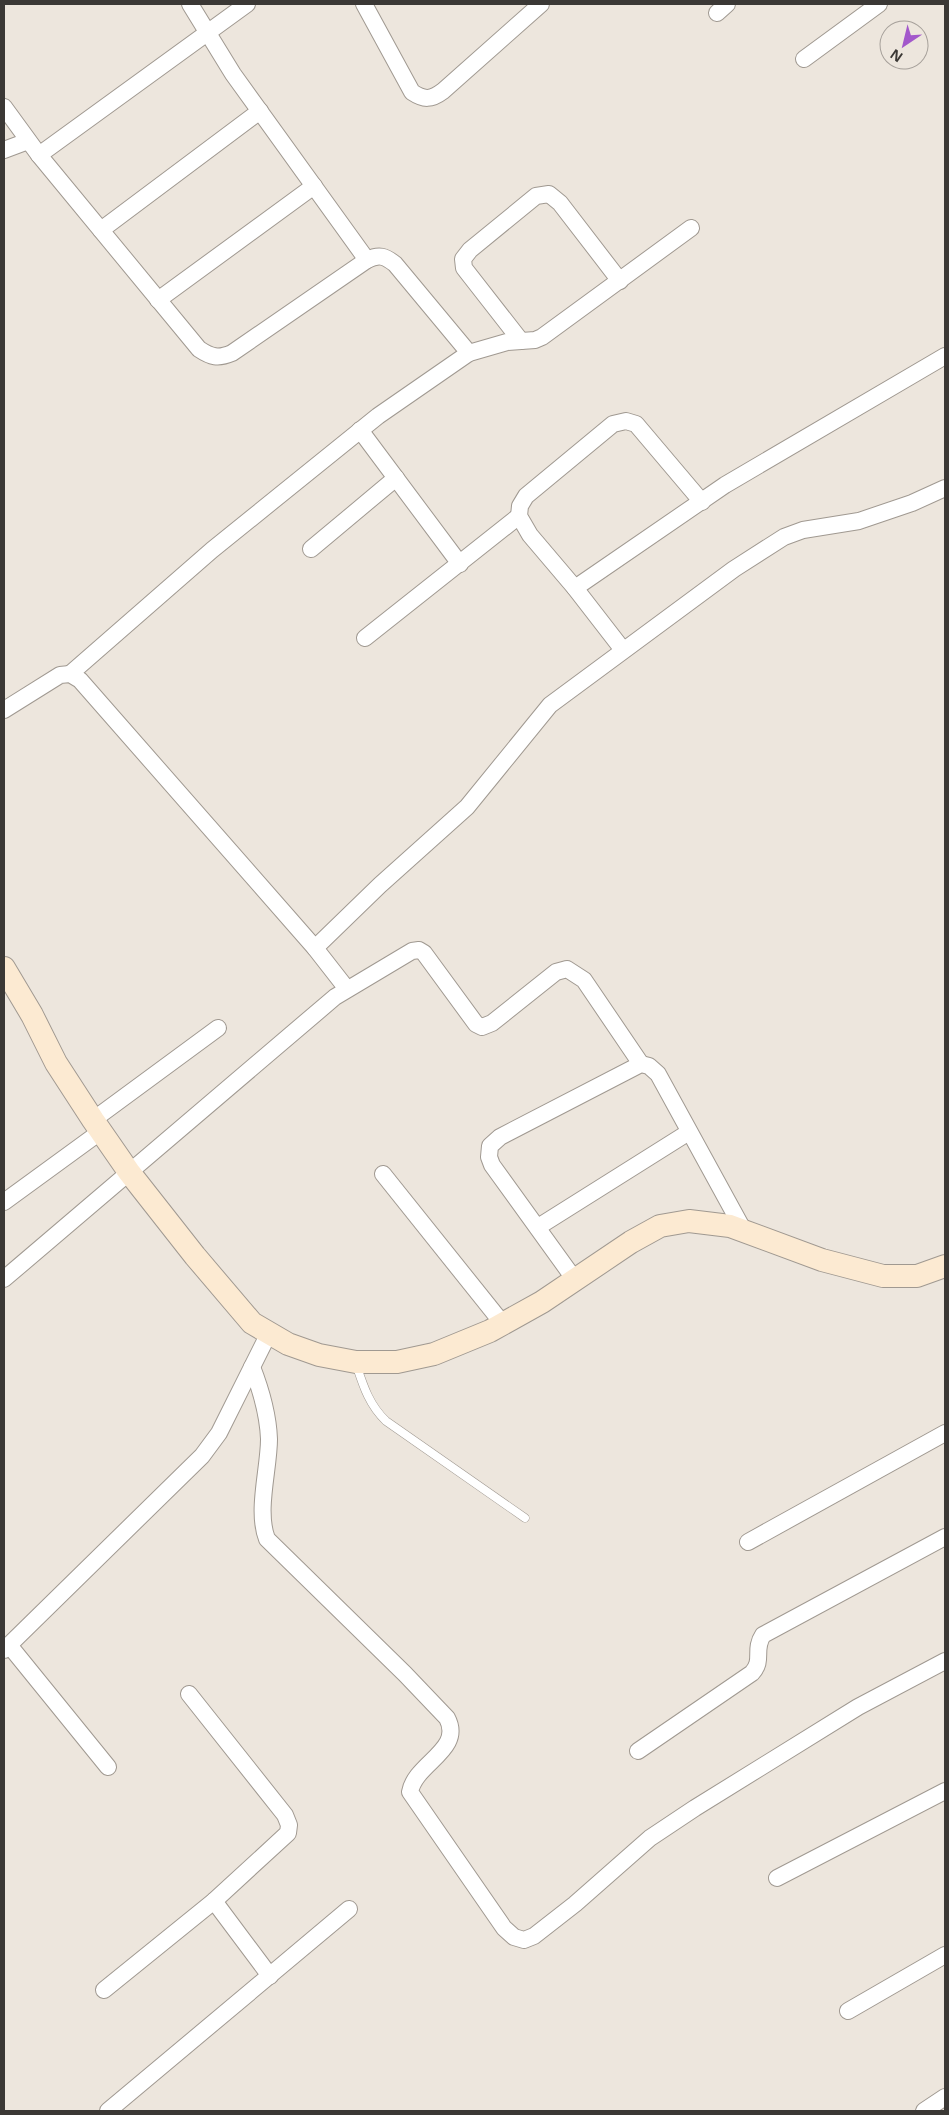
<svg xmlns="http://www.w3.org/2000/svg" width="949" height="2115" font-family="'Open Sans',sans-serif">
  <rect width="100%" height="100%" fill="#ede6dd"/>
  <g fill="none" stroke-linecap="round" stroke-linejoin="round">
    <defs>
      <path id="lane" d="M356,1364C363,1385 369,1405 386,1421L525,1518"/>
      <g id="street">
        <path d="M190,4L233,74L367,260"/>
        <path d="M364,4L412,92C424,100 431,100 443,91L541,4"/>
        <path d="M717,13L727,4"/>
        <path d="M804,59L879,4"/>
        <path d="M4,107L39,155L199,349C211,357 218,359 232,353L367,260C379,254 385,256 395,264L469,353"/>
        <path d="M4,150L28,141"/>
        <path d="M39,155L247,4"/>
        <path d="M101,230L260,111"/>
        <path d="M158,300L314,186"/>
        <path d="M521,341L464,268L463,259L470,250L536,196L549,194L560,203L620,281"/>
        <path d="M360,430L460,564"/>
        <path d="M311,549L396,478"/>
        <path d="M575,588L725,485L945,356"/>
        <path d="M365,638L519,516"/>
        <path d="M623,650L575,588L530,535L519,516L520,506L526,496L613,424L626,421L636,424L702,502"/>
        <path d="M70,674L212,550L378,416L469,353L507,342L535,340L542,337L691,228"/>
        <path d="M4,710L60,675L70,674L80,680L315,948L347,989"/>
        <path d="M315,948L380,885L467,807L550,705L734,569L784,537L803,530L859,521L912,503L945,488"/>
        <path d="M93,1120L218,1028"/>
        <path d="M383,1174L503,1324"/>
        <path d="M4,1202L100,1132"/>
        <path d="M538,1227L689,1132"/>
        <path d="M4,1279L335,997L412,951L419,950L424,953L476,1024L482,1027L492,1023L556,972L567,969L584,980L641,1064"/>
        <path d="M575,1280L492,1165L489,1157L490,1146L500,1137L641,1064L649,1066L658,1074L744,1231"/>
        <path d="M252,1367C261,1390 268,1413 269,1439C269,1469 256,1511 267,1539L405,1674L447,1718C464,1750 415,1763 410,1792L504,1928L514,1937L524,1940L534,1936L575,1904L650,1838L695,1808L858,1707L945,1661"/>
        <path d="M748,1542L945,1433"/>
        <path d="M9,1645L108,1767"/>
        <path d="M4,1650L202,1456L219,1433L269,1333"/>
        <path d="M638,1751L752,1673C764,1660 753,1650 763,1635L945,1537"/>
        <path d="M777,1878L945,1791"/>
        <path d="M214,1901L270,1976"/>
        <path d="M104,1990L214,1901L288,1833L289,1825L285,1815L189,1694"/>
        <path d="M848,2011L945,1955"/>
        <path d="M108,2111L349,1909"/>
        <path d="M924,2111L945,2097"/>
      </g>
      <path id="secondary" d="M4,968L32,1015L56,1063L93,1120L129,1172L195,1256L252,1323L288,1344L319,1355L356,1362H397L434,1354L490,1331L542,1302L631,1242L660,1226L689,1221L730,1226L822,1260L883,1276H917L945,1266"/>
    </defs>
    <use href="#lane" stroke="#a09991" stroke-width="9"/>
    <use href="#street" stroke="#a09991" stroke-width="18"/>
    <use href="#secondary" stroke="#a09991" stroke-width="24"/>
    <use href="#lane" stroke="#fff" stroke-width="8"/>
    <use href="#street" stroke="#fff" stroke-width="16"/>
    <use href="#secondary" stroke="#fcead2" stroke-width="22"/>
  </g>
  <rect width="949" height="2115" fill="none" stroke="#3b3835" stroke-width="10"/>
  <g transform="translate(904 45) rotate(215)"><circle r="24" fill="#ede6dd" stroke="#a6a09a"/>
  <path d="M0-4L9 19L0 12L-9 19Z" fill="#a358cb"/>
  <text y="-8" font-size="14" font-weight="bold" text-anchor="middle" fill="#3b3835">N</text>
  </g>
</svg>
